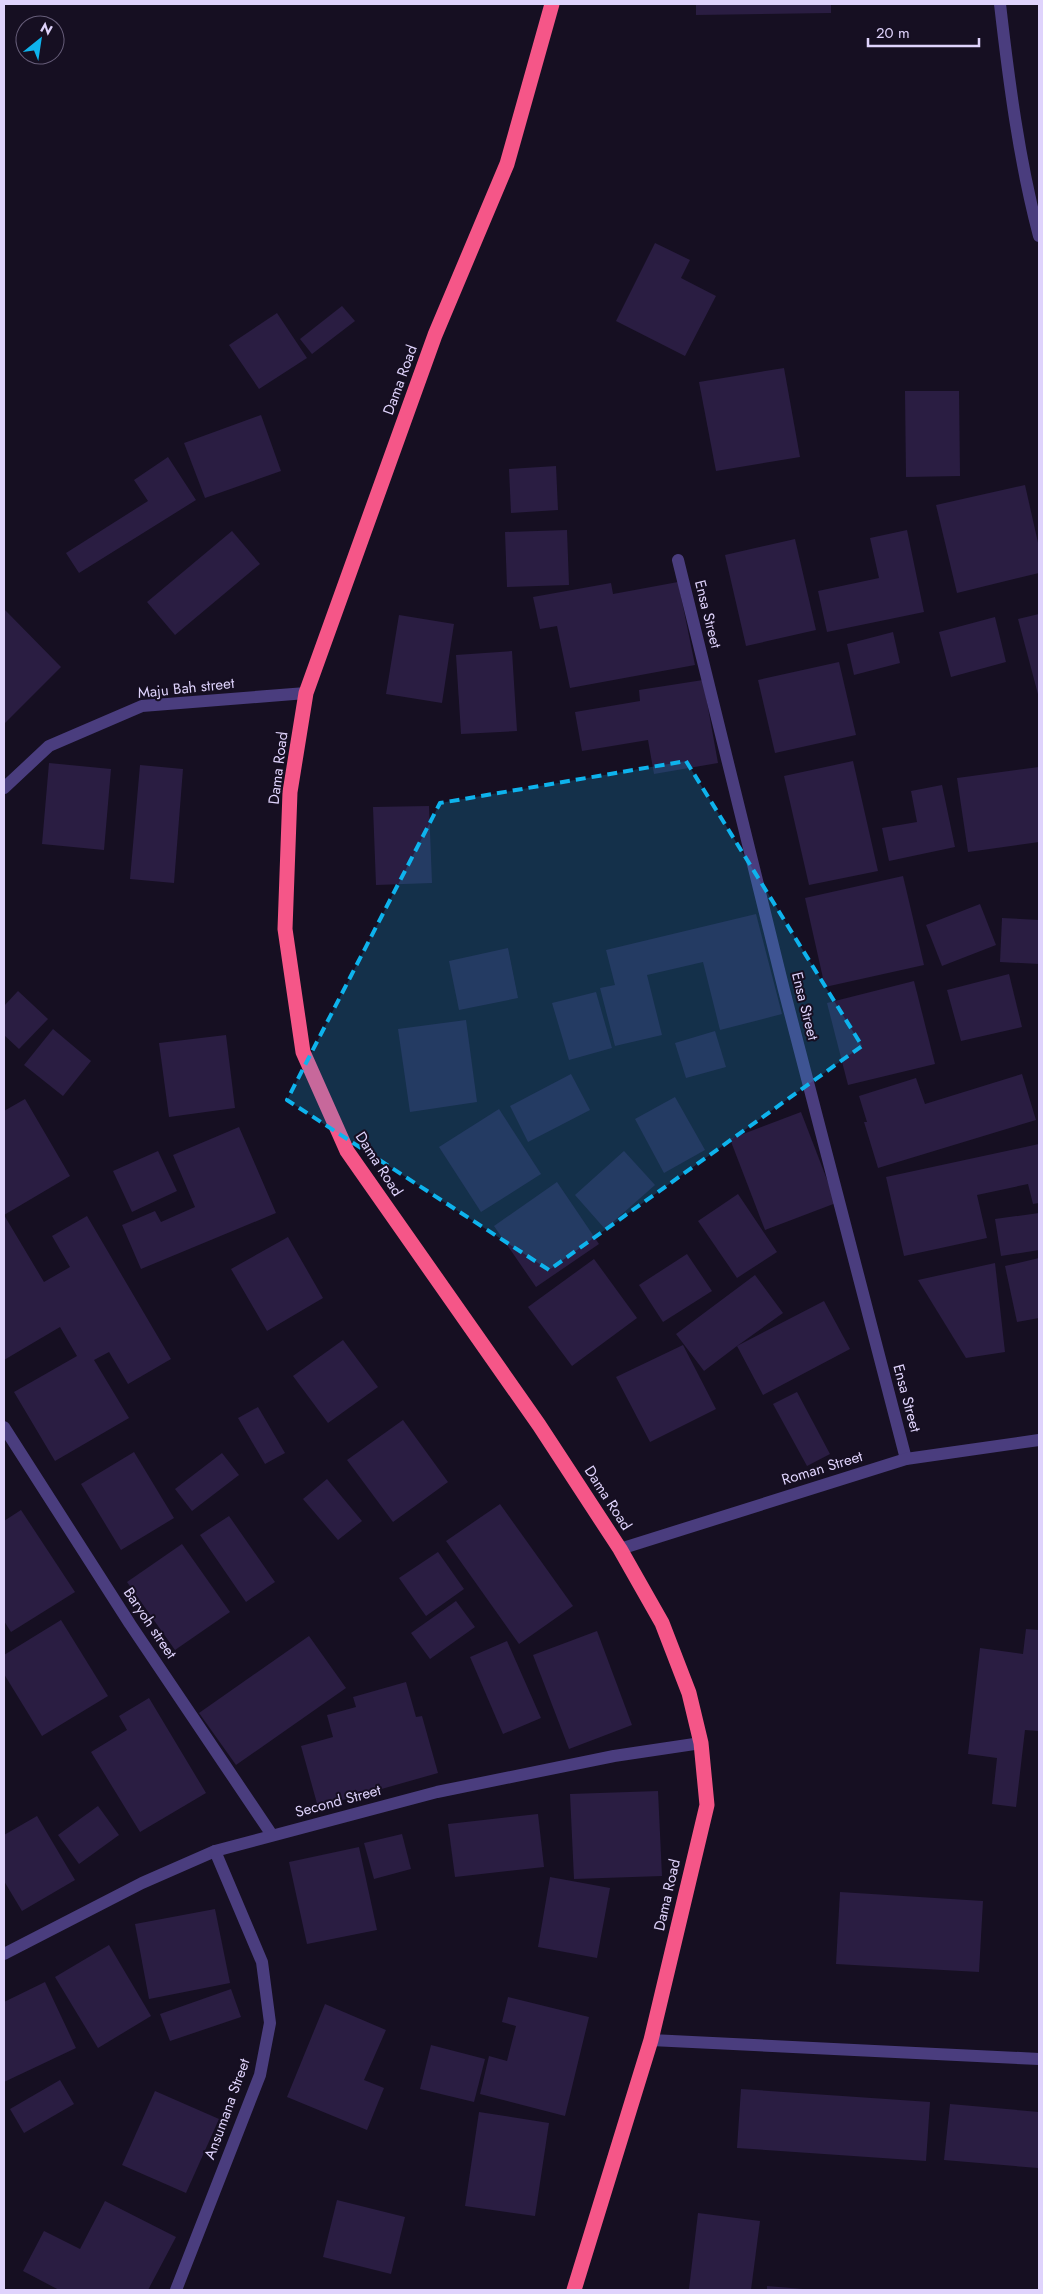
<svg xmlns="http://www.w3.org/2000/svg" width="1043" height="2294" font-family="Jost,sans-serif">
  <rect width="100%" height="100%" fill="#160f22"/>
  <g fill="#2a1d42">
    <path d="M696,4H831V13L696,15Z"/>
    <path d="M655,243L690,260L681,278L716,296L685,356L616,321Z"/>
    <path d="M342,306L355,321L312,354L300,339Z"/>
    <path d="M277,313L307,358L259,389L229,345Z"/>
    <path d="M784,368L800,457L716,471L699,382Z"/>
    <path d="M905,391H959L960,476L906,477Z"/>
    <path d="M261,415L281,471L205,498L184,443Z"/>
    <path d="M168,457L196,500L79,573L66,553L148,501L134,480Z"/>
    <path d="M556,466L558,510L511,513L509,469Z"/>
    <path d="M1025,485L1039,547V573L957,593L936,505Z"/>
    <path d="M567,530L569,585L507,587L505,532Z"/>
    <path d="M907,530L924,612L827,632L818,591L879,578L870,538Z"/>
    <path d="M232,531L260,564L175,635L147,602Z"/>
    <path d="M795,539L816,630L746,646L725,555Z"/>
    <path d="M678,582L695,665L570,688L557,626L540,629L533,597L611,583L613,594Z"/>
    <path d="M4,609L61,667L5,723L4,722Z"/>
    <path d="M1039,614V698L1018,619Z"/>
    <path d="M399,615L454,624L442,703L386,694Z"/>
    <path d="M995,617L1006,662L951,677L939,632Z"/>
    <path d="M893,632L900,663L854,675L847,644Z"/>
    <path d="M512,651L517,731L461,734L456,655Z"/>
    <path d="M839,662L856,735L775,753L758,680Z"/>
    <path d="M703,680L718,763L654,774L648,740L582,751L575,712L640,701L639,690Z"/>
    <path d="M853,761L878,871L809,885L784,776Z"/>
    <path d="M49,763L111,769L104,850L42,844Z"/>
    <path d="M140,765L183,769L174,883L130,879Z"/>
    <path d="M1039,767V842L968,852L957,778Z"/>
    <path d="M942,785L955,847L889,861L882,828L917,822L911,791Z"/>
    <path d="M429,806L432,883L376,885L373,807Z"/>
    <path d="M903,876L924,965L825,987L805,898Z"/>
    <path d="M980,904L996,945L942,966L926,925Z"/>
    <path d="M756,914L782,1014L720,1030L703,962L647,975L662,1035L615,1046L600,988L615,985L606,950Z"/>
    <path d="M1002,918L1039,920V964L1000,962Z"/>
    <path d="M508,948L518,998L459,1010L449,961Z"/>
    <path d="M1009,974L1022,1027L961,1041L947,990Z"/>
    <path d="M914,981L935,1064L848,1085L827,1003Z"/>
    <path d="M18,991L48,1019L19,1049L4,1035V1006Z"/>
    <path d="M596,992L612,1048L569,1060L552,1003Z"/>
    <path d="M466,1020L477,1102L410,1112L398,1029Z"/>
    <path d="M53,1029L91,1061L63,1096L24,1065Z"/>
    <path d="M715,1031L726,1067L686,1078L675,1043Z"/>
    <path d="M226,1035L235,1108L169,1117L159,1043Z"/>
    <path d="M571,1074L590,1110L528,1142L510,1106Z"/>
    <path d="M1022,1074L1036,1120L878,1168L864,1122H867L859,1096L916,1078L925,1104Z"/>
    <path d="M675,1097L705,1150L664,1173L635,1119Z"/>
    <path d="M25,1099L70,1176L4,1215L44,1282L70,1267L52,1236L87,1216L171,1359L128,1384L109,1352L94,1360L129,1418L55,1461L14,1392L77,1356L60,1327L4,1360V1111Z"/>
    <path d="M499,1109L541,1174L481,1212L439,1147Z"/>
    <path d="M801,1112L836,1203L765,1230L730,1139Z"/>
    <path d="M239,1127L276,1213L141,1269L122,1225L155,1211L161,1222L195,1207L173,1155Z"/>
    <path d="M1039,1144V1203L1033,1204L1028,1184L977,1195L987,1238L904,1256L886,1177Z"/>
    <path d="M158,1151L177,1191L132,1212L113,1171Z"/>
    <path d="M624,1151L655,1185L605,1229L575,1195Z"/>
    <path d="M557,1182L599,1244L536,1287L494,1226Z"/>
    <path d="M738,1194L777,1252L737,1278L698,1221Z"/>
    <path d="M1039,1213V1250L1001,1256L995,1219Z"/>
    <path d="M288,1237L323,1298L267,1331L231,1269Z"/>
    <path d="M687,1254L712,1291L663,1322L639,1285Z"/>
    <path d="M1039,1258V1318L1017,1322L1005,1266Z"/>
    <path d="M594,1259L637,1318L572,1366L528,1307Z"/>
    <path d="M995,1263L1005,1352L966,1358L918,1280Z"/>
    <path d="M755,1275L783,1313L737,1346L824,1301L850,1349L763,1395L737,1346L704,1371L676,1334Z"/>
    <path d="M343,1340L378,1387L328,1423L293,1376Z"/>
    <path d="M683,1345L716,1409L650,1442L616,1377Z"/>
    <path d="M797,1392L830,1454L807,1466L773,1404Z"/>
    <path d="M258,1407L285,1453L265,1464L238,1418Z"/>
    <path d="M403,1420L448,1482L393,1522L347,1460Z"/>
    <path d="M134,1452L174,1518L121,1550L81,1484Z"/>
    <path d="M222,1453L239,1475L192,1511L175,1489Z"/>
    <path d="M327,1479L362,1521L338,1540L303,1499Z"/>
    <path d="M500,1504L573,1606L519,1644L446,1541Z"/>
    <path d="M21,1510L75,1592L11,1632L4,1621V1521Z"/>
    <path d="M229,1516L275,1582L246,1602L200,1535Z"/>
    <path d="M182,1544L230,1612L175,1650L127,1582Z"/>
    <path d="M438,1552L464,1589L426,1616L399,1578Z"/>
    <path d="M456,1601L475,1627L430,1659L411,1633Z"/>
    <path d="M61,1620L108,1696L42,1736L4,1674V1655Z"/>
    <path d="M1026,1629L1039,1630V1731L1025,1730L1016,1807L992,1804L997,1758L968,1754L980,1648L1023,1654Z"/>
    <path d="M597,1631L632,1725L569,1749L533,1655Z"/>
    <path d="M309,1636L346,1688L236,1765L199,1713Z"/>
    <path d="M507,1641L541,1718L503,1734L470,1657Z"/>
    <path d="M406,1682L416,1717L422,1716L438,1773L318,1807L301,1746L333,1737L327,1715L356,1707L353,1697Z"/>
    <path d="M149,1698L206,1793L140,1832L91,1752L127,1730L119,1716Z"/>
    <path d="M658,1791L662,1876L574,1879L570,1794Z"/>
    <path d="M98,1806L119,1835L79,1864L58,1835Z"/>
    <path d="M538,1814L544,1867L455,1877L448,1824Z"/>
    <path d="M37,1816L75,1880L22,1911L4,1881V1835Z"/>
    <path d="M402,1834L411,1869L374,1879L364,1843Z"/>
    <path d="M359,1847L377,1930L307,1944L289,1862Z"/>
    <path d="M550,1877L610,1888L597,1958L538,1947Z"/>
    <path d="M840,1892L983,1901L979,1972L836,1964Z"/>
    <path d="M215,1909L230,1983L149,1999L135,1924Z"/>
    <path d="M109,1945L151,2016L98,2048L55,1977Z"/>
    <path d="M45,1982L76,2048L4,2082V2002Z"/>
    <path d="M231,1989L241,2017L170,2041L160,2014Z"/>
    <path d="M508,1997L589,2017L565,2116L480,2094L489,2056L507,2061L516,2026L502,2022Z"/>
    <path d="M325,2004L386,2030L364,2080L384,2088L367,2130L287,2097Z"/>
    <path d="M431,2045L485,2059L474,2102L420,2089Z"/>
    <path d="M60,2080L74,2104L24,2133L10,2109Z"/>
    <path d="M741,2089L930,2102L926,2161L737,2148Z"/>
    <path d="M155,2091L219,2119L186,2193L122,2165Z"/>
    <path d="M950,2104L1039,2112L1038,2168L944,2160Z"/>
    <path d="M479,2112L549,2123L535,2216L465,2206Z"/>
    <path d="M337,2200L405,2217L391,2274L323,2257Z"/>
    <path d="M105,2201L176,2237L148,2290H59L23,2271L44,2231L80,2249Z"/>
    <path d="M698,2213L760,2221L751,2290L689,2289Z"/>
    <path d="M767,2286L803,2289V2290H767Z"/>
  </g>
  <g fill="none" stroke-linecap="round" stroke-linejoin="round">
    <g stroke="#4a3d7e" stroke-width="12">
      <path d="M1000,4C1009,82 1019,160 1039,236"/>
      <path d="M678,560L784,990L906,1459"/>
      <path d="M4,788L49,746L142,706L306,693"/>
      <path d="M4,1427L130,1624L272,1835"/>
      <path d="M620,1549L906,1459L1039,1440"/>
      <path d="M4,1954L142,1883L215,1851L437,1792L614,1756L701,1743"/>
      <path d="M651,2040L1039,2059"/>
      <path d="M176,2290L260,2075L270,2023L262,1962L215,1851"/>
    </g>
    <path stroke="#f55688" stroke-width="15" d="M552,4L507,164L435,335L306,693L290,792L285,929L303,1052L347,1151L539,1425L620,1549L662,1623L689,1693L701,1743L707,1805L651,2040L574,2290"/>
  </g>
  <path fill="#0eb3ed" fill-opacity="0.2" stroke="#0eb3ed" stroke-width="4" stroke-dasharray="10 6" stroke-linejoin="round" d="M686,761L862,1046L549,1270L287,1100L440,803Z"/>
  <g text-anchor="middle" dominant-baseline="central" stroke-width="4" stroke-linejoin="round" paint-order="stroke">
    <g font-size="15" fill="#dfd3fc" stroke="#160f22">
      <text transform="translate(400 380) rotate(-70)">Dama Road</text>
      <text transform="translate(708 614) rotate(76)">Ensa Street</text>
      <text transform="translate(186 688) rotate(-6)">Maju Bah street</text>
      <text transform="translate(278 768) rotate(-83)">Dama Road</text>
      <text transform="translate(805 1006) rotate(76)">Ensa Street</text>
      <text transform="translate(379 1164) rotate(57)">Dama Road</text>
      <text transform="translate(907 1398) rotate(75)">Ensa Street</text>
      <text transform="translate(822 1468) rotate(-17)">Roman Street</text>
      <text transform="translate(608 1498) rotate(57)">Dama Road</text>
      <text transform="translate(150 1623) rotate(56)">Baryoh street</text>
      <text transform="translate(338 1801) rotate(-15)">Second Street</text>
      <text transform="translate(667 1895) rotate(-77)">Dama Road</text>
      <text transform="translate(227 2109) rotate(-70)">Ansumana Street</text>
    </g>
  </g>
  <rect width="1043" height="2294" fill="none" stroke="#dfd3fc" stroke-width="10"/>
  <g transform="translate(40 40) rotate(30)"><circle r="24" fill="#160f22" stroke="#665d79"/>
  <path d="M0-4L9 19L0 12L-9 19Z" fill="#0eb3ed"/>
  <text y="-8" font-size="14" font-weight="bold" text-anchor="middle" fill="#dfd3fc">N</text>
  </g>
  <path d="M868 38v8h111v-8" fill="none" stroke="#dfd3fc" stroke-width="2.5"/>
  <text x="876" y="38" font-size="15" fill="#dfd3fc" stroke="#160f22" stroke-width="4" paint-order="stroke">20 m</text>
</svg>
